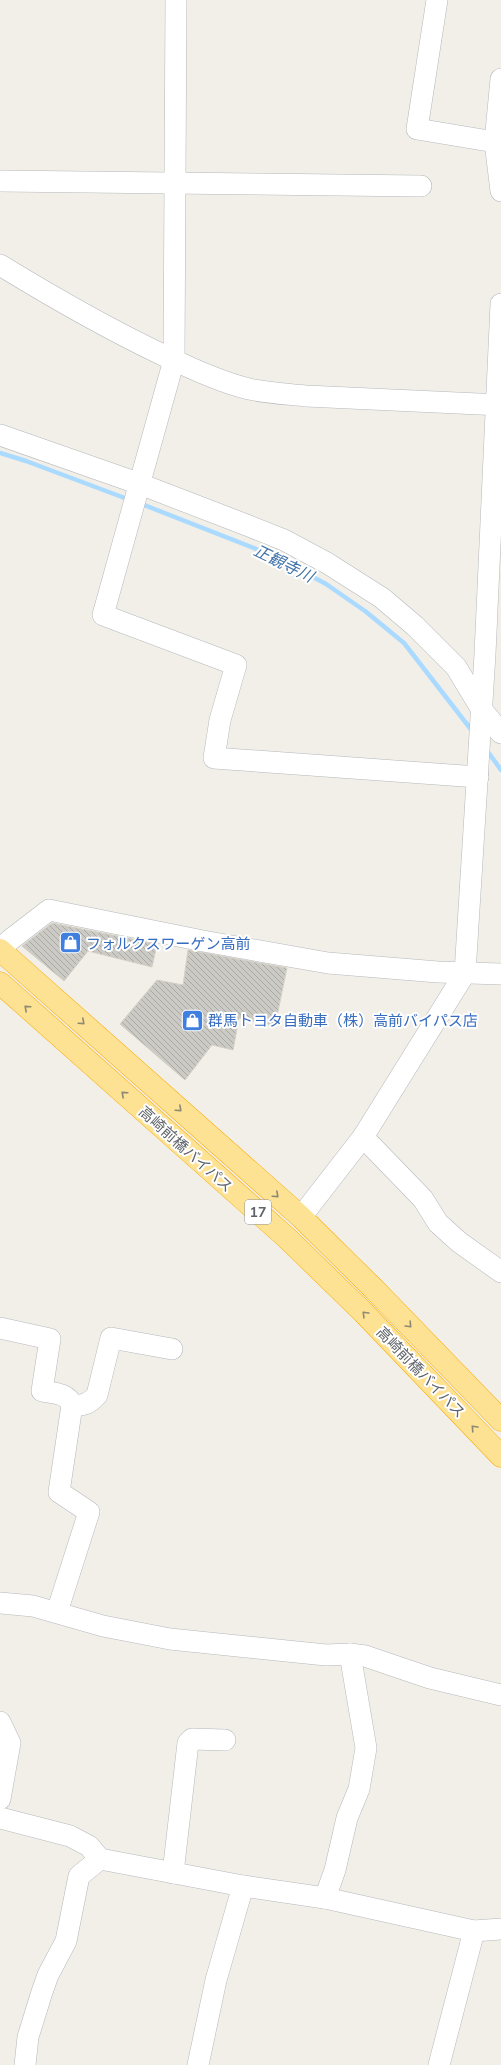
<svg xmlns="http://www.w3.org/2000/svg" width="501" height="2065" font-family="Mulish,'Noto Sans JP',sans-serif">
  <defs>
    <pattern id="building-back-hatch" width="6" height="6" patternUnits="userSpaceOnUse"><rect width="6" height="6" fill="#cccac5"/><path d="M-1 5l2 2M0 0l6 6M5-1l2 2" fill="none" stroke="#a9a8a4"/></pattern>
  </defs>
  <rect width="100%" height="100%" fill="#f1efe8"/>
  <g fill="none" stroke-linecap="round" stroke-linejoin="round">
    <g stroke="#aadaff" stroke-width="4.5">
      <path d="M0,453L26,461L130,500"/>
      <path d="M139,503L274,556L326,584L365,611L404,643L473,732"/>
      <path d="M486,749L501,770"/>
    </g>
  </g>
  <g fill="url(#building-back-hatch)" stroke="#d6d1c6">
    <path d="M52,923L157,944L152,967L88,951L64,981L22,946Z"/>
    <path d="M188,950L287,968L275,1026L239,1018L233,1050L212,1045L185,1080L120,1024L157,980L183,985Z"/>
  </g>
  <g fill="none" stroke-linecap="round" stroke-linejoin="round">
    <defs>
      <g id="minor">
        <path d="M176,0L174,360L103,615L236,665L220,720L214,758L478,777"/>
        <path d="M437,0L417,129L495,142"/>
        <path d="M501,79L495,142L501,191"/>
        <path d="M0,181L421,186"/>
        <path d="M0,265C54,298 108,329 165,356C191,368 220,382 249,389C268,393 287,394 306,396L501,405"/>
        <path d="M0,435L140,484L249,526L284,540L327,563L382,598L415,626L456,667L482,710L501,733"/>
        <path d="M0,950L10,940L49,910L203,941L328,963L438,972L501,974"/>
        <path d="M363,1137L423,1199L438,1223L459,1242L501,1272"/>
        <path d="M301,1217L363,1137L465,973L485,654L501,304"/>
        <path d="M0,1328L50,1339L42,1391C53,1393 68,1393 72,1405L59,1492L89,1512L57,1612"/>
        <path d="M72,1405C83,1406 89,1404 97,1395L111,1338L172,1349"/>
        <path d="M0,1603L33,1606L103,1626L170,1639L326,1655L350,1654L365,1656L430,1678L501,1695"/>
        <path d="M0,1722L10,1743L0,1799"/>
        <path d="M0,1818L70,1836L89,1846L100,1859L243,1886L325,1898L474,1931L501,1929"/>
        <path d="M173,1873L188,1743L192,1739L225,1740"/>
        <path d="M325,1898L335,1870L347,1818L359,1789L366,1748L350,1654"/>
        <path d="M25,2065L28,2037L42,1992L48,1975L66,1941L79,1876L100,1859"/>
        <path d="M198,2065L216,1980L243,1886"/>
        <path d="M439,2065L474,1931"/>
      </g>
      <g id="highway">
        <path d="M0,950L301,1217L375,1290L501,1420"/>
        <path d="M0,983L287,1238L363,1312L501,1456"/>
      </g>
    </defs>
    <use href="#minor" stroke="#b5b8bc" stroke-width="22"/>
    <use href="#highway" stroke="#f9ab00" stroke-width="23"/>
    <use href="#minor" stroke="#fff" stroke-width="21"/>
    <use href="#highway" stroke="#fde293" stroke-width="22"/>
  </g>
  <defs><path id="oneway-chevron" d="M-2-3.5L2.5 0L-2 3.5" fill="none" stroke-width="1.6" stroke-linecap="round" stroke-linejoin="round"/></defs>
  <g stroke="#8e8975">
    <use href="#oneway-chevron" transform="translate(27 1008) rotate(-138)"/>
    <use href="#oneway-chevron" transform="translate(82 1022) rotate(42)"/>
    <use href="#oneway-chevron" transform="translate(124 1094) rotate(-138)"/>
    <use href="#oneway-chevron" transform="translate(179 1109) rotate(42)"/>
    <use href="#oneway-chevron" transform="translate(276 1195) rotate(42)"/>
    <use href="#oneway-chevron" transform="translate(365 1314) rotate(-135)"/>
    <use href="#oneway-chevron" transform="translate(409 1325) rotate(46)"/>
    <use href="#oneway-chevron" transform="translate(474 1428) rotate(-133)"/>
  </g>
  <defs>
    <symbol id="shop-square" viewBox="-11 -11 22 22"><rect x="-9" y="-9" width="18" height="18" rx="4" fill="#3f7fe0" stroke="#fff"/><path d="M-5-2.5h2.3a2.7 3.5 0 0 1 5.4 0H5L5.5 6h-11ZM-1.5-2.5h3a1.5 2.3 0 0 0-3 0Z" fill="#fff"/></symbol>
  </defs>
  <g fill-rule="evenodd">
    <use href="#shop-square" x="58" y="930" width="25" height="25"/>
    <use href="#shop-square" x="180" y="1008" width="25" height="25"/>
  </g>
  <g text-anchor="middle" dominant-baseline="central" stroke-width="4" stroke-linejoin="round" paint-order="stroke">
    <rect fill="#fff" stroke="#8f9295" stroke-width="1" x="245" y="1200" width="26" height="24" rx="3"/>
    <g font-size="14" font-weight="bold" fill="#5f6368">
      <text x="258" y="1212">17</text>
    </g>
    <g font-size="15" fill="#366cbe" stroke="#fff" text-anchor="start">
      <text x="86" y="943">フォルクスワーゲン高前</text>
      <text x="208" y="1020">群馬トヨタ自動車（株）高前バイパス店</text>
    </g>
    <g font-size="15" fill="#5f6368" stroke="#fff">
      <text transform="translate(186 1149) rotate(42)">高崎前橋バイパス</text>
      <text transform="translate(421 1372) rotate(46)">高崎前橋バイパス</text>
    </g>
    <g font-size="16" font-style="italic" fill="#4174aa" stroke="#fff">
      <text transform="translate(284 563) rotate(26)">正観寺川</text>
    </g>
  </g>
</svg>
